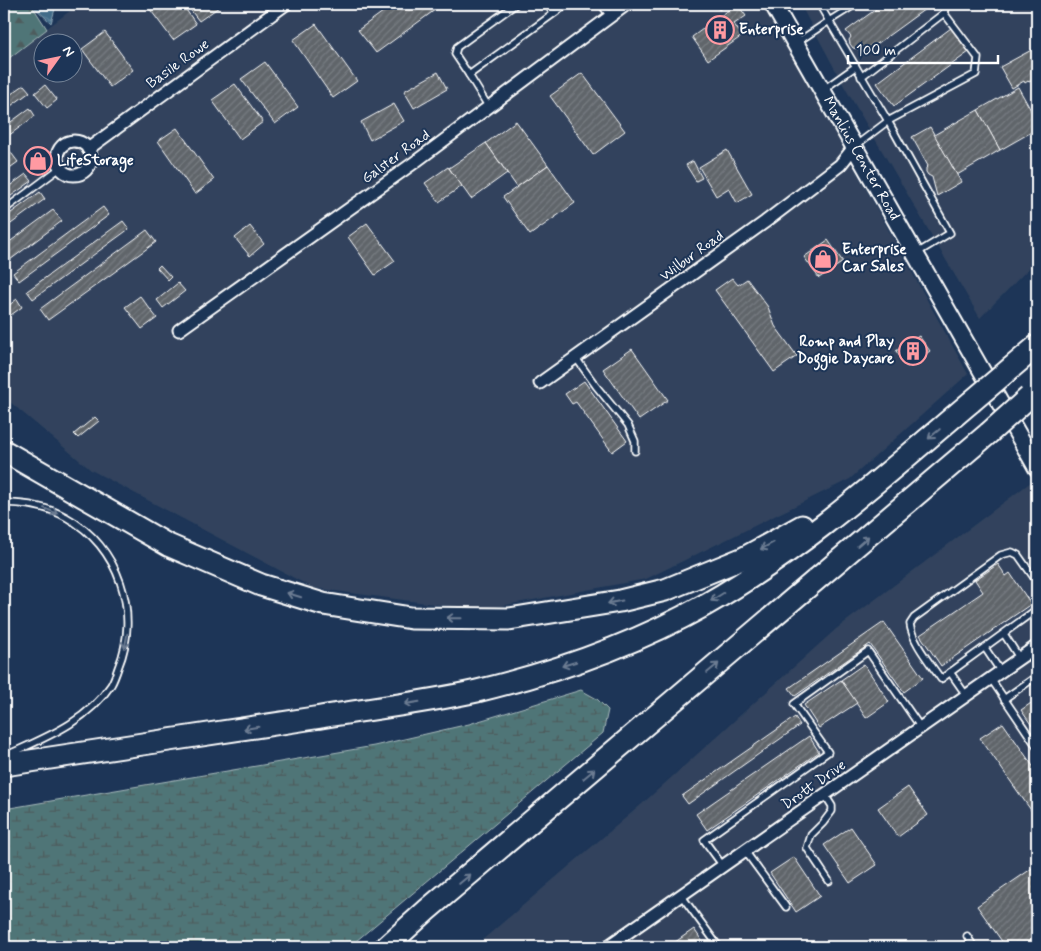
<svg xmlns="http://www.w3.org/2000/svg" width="1041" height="951" font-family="Mynerve,sans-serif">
  <defs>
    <pattern id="forest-firs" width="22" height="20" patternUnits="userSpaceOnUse" patternTransform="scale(1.25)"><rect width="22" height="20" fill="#507577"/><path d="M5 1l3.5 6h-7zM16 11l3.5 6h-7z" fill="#4e5c5d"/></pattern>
    <pattern id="wetland-marsh" width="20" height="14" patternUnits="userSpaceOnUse" patternTransform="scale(1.25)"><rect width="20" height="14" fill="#507577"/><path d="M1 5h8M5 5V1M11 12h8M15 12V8" fill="none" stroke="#4e5c5d"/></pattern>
    <pattern id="water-waves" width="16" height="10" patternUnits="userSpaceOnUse" patternTransform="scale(1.25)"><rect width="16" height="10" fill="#426c89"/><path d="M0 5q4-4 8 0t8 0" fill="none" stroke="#5e829b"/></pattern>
    <pattern id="building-hatch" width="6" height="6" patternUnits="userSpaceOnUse" patternTransform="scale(1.25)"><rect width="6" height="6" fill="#60656b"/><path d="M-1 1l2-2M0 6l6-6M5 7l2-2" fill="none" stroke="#787c81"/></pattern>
  </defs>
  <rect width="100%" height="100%" fill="#1d3557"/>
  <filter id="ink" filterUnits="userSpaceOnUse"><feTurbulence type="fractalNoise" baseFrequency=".02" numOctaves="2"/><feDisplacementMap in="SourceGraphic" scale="10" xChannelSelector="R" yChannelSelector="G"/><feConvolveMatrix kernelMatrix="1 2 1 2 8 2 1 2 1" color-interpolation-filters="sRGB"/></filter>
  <g filter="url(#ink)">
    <g fill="#31435d" fill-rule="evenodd">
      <path d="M79,4H764L968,374L850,479L646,579L479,610L313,588L91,470L4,397V61ZM42,42H72V72H42Z"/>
      <path d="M800,4H1037V260L980,318L844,86Z"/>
      <path d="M1031,482L1037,493V947H474L642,804L836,629Z"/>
    </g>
    <path fill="url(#forest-firs)" stroke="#a8babb" d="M4,4H31L47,29L4,62Z"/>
    <path fill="url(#wetland-marsh)" stroke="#a8babb" d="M581,690L597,699L608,710L603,733L349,947H4V809L374,746L469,724Z"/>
    <path fill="url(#water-waves)" stroke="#8ea7b8" d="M31,4H62L55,9L51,23Z"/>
    <g fill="url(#building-hatch)" stroke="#fff">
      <path d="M146,4H182L196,24L173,40Z"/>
      <path d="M186,4H221L222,5L199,21Z"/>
      <path d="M394,4H436L439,7L376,53L358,30Z"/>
      <path d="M715,4H728L719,10Z"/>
      <path d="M737,4L746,16L734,24L742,36L708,60L692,37Z"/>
      <path d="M883,4H932L863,54L860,49L853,48L850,44L849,40L851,37L846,31Z"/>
      <path d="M316,24L357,81L333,98L293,40Z"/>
      <path d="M951,28L969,52L894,106L877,83Z"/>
      <path d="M105,32L133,70L110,87L82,49Z"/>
      <path d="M1037,47V78L1029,82L1028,81L1025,83L1024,81L1012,88L1000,67Z"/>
      <path d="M265,62L298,107L275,124L241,79Z"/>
      <path d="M438,72L447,89L414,108L404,91Z"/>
      <path d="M582,73L625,131L593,155L550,96Z"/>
      <path d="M235,84L263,122L240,139L212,100Z"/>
      <path d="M24,85L30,92L4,111V99Z"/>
      <path d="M45,85L57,100L47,108L35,93Z"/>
      <path d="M1018,87L1037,121V129L1000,150L978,110Z"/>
      <path d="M394,104L404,121L370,140L361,122Z"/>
      <path d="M30,108L35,116L4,139V127Z"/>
      <path d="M978,110L1000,150L957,175L934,135Z"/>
      <path d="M516,121L548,165L517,187L486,143Z"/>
      <path d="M930,127L961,182L937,196L932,177L928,175L926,172V168L928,166L912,137Z"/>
      <path d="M177,128L214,180L195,194L158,141Z"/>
      <path d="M486,143L507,173L471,199L449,168Z"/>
      <path d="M9,150L18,162L4,172V155Z"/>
      <path d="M727,150L752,194L737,203L729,188L716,196L699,167Z"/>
      <path d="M38,154L44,164L38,168L31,159Z"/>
      <path d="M693,161L702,178L696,181L686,165Z"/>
      <path d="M548,165L575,203L530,235L503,197Z"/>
      <path d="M448,167L462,186L439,202L425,183Z"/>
      <path d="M26,174L32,181L4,201V190Z"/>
      <path d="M40,192L45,199L4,229V218Z"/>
      <path d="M103,207L109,215L19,281L13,273Z"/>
      <path d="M53,210L62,221L6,263L4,260V246Z"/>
      <path d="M123,221L129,229L33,299L27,291Z"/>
      <path d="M367,223L395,261L375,275L348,237Z"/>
      <path d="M250,226L264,244L250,256L235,238Z"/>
      <path d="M147,230L156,242L48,320L40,309Z"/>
      <path d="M828,240L843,262L819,278L804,257Z"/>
      <path d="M160,265L171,277L168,280L157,268Z"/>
      <path d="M732,278L738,285L747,279L768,307L775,326L797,356L774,372L715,290Z"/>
      <path d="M4,282L9,289L4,293Z"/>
      <path d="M178,283L185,291L163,308L157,300Z"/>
      <path d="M140,296L157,318L142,329L125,307Z"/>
      <path d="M17,299L22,307L4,320V309Z"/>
      <path d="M919,336L930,351L907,367L896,351Z"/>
      <path d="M632,349L668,400L639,420L603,369Z"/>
      <path d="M584,381L627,441L612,452L576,402L572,404L565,394Z"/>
      <path d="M95,417L99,421L78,438L74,434Z"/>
      <path d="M998,564L1006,576L1010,573L1031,604L941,666L920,635L983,592L975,580Z"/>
      <path d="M884,622L923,678L904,692L870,644L795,696L789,688Z"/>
      <path d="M864,664L889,702L866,718L841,680Z"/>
      <path d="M841,680L857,703L819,728L804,705Z"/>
      <path d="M1037,699V733L1021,710Z"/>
      <path d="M795,717L800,725L688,804L682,796Z"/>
      <path d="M1003,723L1037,772V810L1033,813L980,738Z"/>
      <path d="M809,736L819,752L707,830L696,814Z"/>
      <path d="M908,787L928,815L898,837L878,808Z"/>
      <path d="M851,827L877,865L850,883L824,845Z"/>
      <path d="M794,857L820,896L796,912L770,873Z"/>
      <path d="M1037,865V947H1006L977,906Z"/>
      <path d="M694,929L706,947H668Z"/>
    </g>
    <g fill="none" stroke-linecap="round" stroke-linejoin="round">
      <defs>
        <g id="lane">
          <path d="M516,4L457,47L455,54L469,75L567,4"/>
          <path d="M547,4L553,13"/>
          <path d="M601,4L610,16"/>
          <path d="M819,4L829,21L856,4"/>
          <path d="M796,43L829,21L888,121L950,233L917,253"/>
          <path d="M469,75L488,106"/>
          <path d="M861,77L944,13L946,4"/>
          <path d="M824,89L855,67"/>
          <path d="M855,146L888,121L976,74L978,58L944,13"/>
          <path d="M4,210L60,168"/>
          <path d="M576,358L596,386L628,425L635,441V451"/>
          <path d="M4,503C26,503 46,506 66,517C119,546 141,613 118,668C116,674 114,680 111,685C86,723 44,738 5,756"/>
          <path d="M1037,582L1018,555L1012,552L1001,555L914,618L910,624C912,642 931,664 941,679L1037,609"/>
          <path d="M1004,634L1020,659"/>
          <path d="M985,648L1001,672"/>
          <path d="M1029,652L1037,666"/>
          <path d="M950,672L966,695"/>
          <path d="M991,679L1037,747"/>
          <path d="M1004,699L1037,676"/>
          <path d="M825,795L832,806V811L823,823L811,835L807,848L829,881"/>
          <path d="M745,851L786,907"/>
          <path d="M723,866L704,840L828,752L794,704L868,651L921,728"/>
          <path d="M681,895L719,947"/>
          <path d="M967,936L974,947"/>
        </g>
        <g id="street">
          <circle cx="74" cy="158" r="17"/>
          <path d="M88,149L286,4"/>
          <path d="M179,330L415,162L627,4"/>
          <path d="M540,383L765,222L840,165L855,146"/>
          <path d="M607,947L1037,646"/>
        </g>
        <g id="secondary">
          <path id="s1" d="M773,4L1037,468"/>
        </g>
        <g id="highway">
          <path d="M1011,368L1037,346"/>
          <path d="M4,451L168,545L261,585L323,604L411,618L509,619L620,601L665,590L744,558L802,526"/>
          <path d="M4,765C107,749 211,734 314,718C368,709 423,703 477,691C556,672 634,645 705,605C802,550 886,474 971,402"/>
          <path d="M386,947L427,910L989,433"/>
        </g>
      </defs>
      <use href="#lane" stroke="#fff" stroke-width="9"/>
      <use href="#street" stroke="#fff" stroke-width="15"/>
      <use href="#secondary" stroke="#fff" stroke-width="20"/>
      <use href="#highway" stroke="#fff" stroke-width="25"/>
      <use href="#lane" stroke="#1d3557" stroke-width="5.5"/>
      <use href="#street" stroke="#1d3557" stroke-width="11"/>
      <use href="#secondary" stroke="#1d3557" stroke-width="16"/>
      <use href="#highway" stroke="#1d3557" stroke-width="21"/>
      <defs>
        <g id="highway-bridge">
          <path d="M971,402L1011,368"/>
          <path d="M989,433L1029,397"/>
        </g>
      </defs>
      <use href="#highway-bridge" stroke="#fff" stroke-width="25" stroke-linecap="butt"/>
      <use href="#highway-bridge" stroke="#1d3557" stroke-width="21"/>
    </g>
    <defs><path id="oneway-shaft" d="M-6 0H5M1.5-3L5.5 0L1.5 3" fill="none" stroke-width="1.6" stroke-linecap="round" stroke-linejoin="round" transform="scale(1.25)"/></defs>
    <g stroke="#6c7c92">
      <use href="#oneway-shaft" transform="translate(934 434) rotate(140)"/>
      <use href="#oneway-shaft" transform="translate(51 511) rotate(22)"/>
      <use href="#oneway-shaft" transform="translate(863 541) rotate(-41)"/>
      <use href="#oneway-shaft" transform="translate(767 546) rotate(152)"/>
      <use href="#oneway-shaft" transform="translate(294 595) rotate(-163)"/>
      <use href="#oneway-shaft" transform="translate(717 597) rotate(148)"/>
      <use href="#oneway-shaft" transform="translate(615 602) rotate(169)"/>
      <use href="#oneway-shaft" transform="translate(454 618) rotate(-179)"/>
      <use href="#oneway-shaft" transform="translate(126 641) rotate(101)"/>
      <use href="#oneway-shaft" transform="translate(569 664) rotate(163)"/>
      <use href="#oneway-shaft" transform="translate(713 668) rotate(-40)"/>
      <use href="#oneway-shaft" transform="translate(412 703) rotate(171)"/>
      <use href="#oneway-shaft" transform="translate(251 728) rotate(171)"/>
      <use href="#oneway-shaft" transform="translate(589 774) rotate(-40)"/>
      <use href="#oneway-shaft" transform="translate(465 879) rotate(-40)"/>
    </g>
  </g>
  <defs>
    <symbol id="building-ring" viewBox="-11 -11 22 22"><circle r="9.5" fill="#1d3557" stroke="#ff9aa2" stroke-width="1.5"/><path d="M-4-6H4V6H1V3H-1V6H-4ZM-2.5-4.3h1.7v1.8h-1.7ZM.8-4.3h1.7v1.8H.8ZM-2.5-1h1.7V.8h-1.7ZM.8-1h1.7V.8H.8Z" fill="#ff9aa2"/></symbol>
    <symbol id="shop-ring" viewBox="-11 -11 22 22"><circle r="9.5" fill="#1d3557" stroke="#ff9aa2" stroke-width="1.5"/><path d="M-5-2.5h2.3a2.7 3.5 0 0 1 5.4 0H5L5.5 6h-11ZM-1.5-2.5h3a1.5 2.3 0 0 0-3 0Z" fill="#ff9aa2"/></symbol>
  </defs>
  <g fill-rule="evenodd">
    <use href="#building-ring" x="704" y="14" width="32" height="32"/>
    <use href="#shop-ring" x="22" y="145" width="32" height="32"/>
    <use href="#shop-ring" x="807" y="243" width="32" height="32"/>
    <use href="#building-ring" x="897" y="335" width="32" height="32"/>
  </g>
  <g text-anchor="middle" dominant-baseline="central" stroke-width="4" stroke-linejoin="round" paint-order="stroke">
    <g font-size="15" font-weight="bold" fill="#fff" stroke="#1d3557" text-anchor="start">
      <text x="739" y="30">Enterprise</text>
      <text x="57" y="161">LifeStorage</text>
      <text x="842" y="250">Enterprise<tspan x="842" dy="17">Car Sales</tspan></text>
      <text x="894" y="342" text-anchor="end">Romp and Play<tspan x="894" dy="17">Doggie Daycare</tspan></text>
    </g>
    <g font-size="15" fill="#fff" stroke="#1d3557">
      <text transform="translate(178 64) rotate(-36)">Basile Rowe</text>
      <text transform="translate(396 157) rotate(-36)">Galster Road</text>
      <text stroke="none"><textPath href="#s1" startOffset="178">Manlius Center Road</textPath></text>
      <text transform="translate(692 256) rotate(-36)">Wilbur Road</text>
      <text transform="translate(814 785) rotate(-35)">Drott Drive</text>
    </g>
  </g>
  <rect width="1041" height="951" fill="none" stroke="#1d3557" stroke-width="20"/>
  <rect x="10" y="10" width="1021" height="931" fill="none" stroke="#fff" stroke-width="2" filter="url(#ink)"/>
  <g transform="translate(58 58) rotate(57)"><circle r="24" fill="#1d3557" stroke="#77869a"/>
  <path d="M0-4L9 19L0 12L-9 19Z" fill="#ff9aa2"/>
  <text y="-8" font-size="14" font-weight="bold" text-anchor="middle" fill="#ffffff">N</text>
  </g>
  <path d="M848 55v8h150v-8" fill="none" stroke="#ffffff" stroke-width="2.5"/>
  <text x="856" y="55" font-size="15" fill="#ffffff" stroke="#1d3557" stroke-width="4" paint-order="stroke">100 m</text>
</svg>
